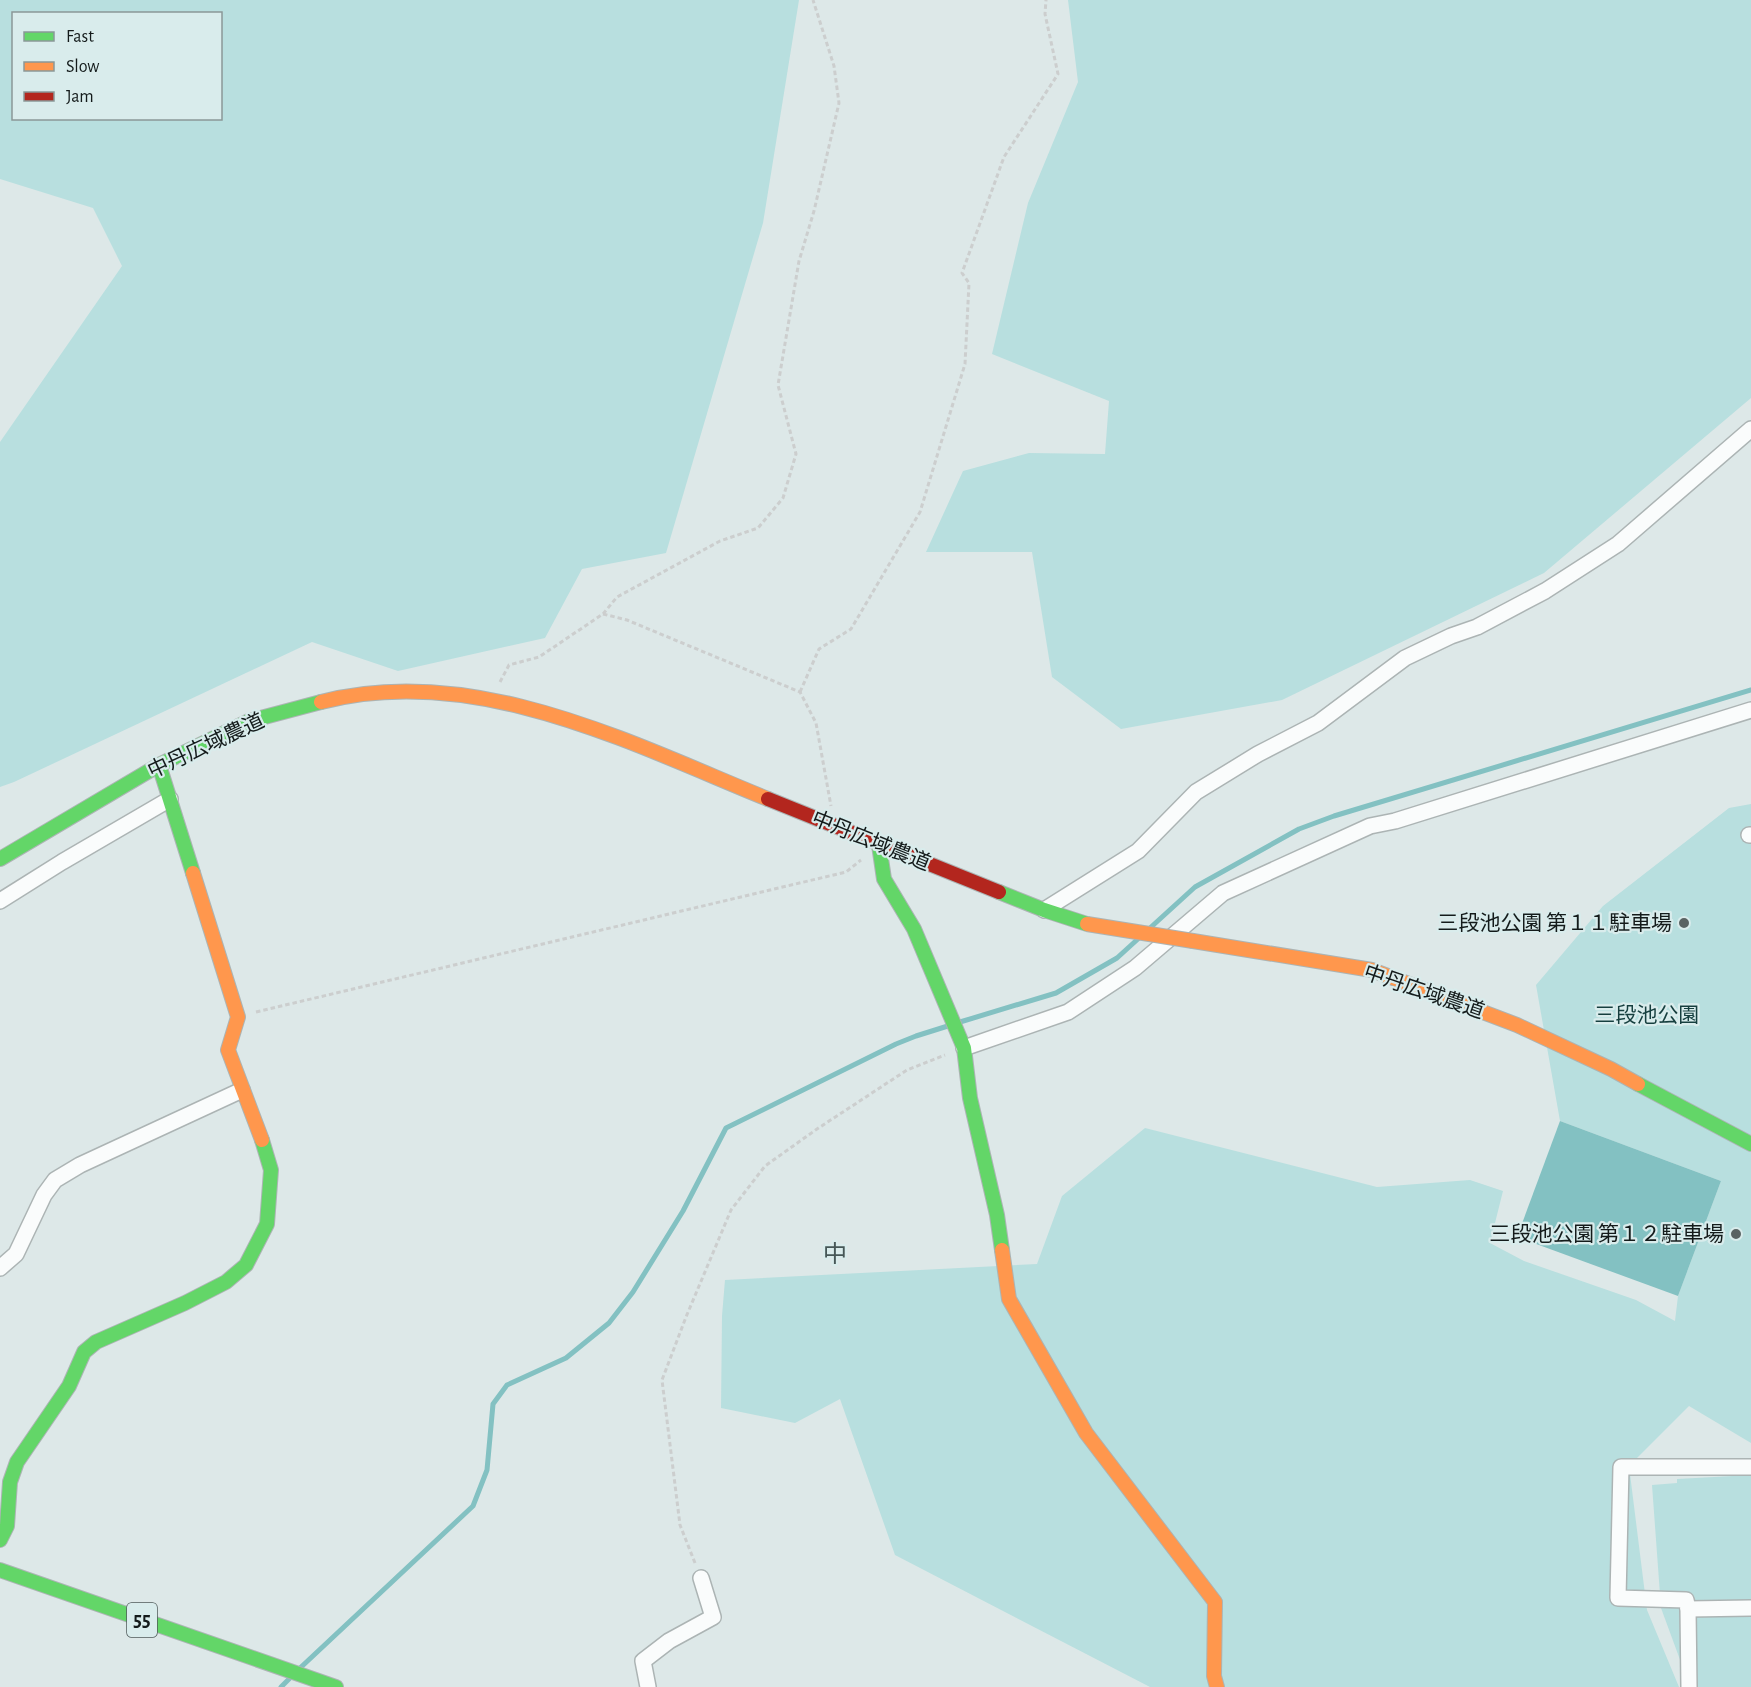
<svg xmlns="http://www.w3.org/2000/svg" width="1751" height="1687" font-family="'Alegreya Sans','Noto Sans JP',sans-serif">
  <rect width="100%" height="100%" fill="#dde8e8"/>
  <g fill="#b8dfdf" fill-rule="evenodd">
    <path d="M0,0H799L763,223L666,553L582,569L545,638L398,671L312,642L14,782L0,787V442L122,266L93,208L0,179ZM14,14H220V118H14Z"/>
    <path d="M1068,0H1751V398L1544,573L1282,700L1121,729L1052,677L1032,552H926L963,471L1029,453L1105,454L1109,401L992,354L1028,203L1078,82Z"/>
    <path d="M1751,804V1443L1689,1406L1629,1466L1647,1610L1679,1687H1150L895,1555L840,1399L795,1423L721,1408L722,1316L725,1280L1037,1264L1062,1196L1145,1128L1377,1187L1470,1180L1503,1191L1490,1243L1524,1261L1636,1300L1675,1321L1678,1296L1721,1181L1560,1121L1536,985L1603,906L1729,808Z"/>
    <path d="M1751,1475V1687H1690L1661,1608L1652,1485L1677,1483V1479Z"/>
  </g>
  <path fill="#83c1c2" d="M1560,1121L1721,1181L1678,1296L1517,1237Z"/>
  <g fill="none" stroke-linecap="round" stroke-linejoin="round">
    <g stroke="#83c1c2" stroke-width="5">
      <path d="M1150,928L1195,887L1299,829L1334,816L1751,690"/>
      <path d="M960,1022L1056,993L1117,958L1139,938"/>
      <path d="M299,1669L473,1506L487,1470L493,1404L507,1385L566,1358L609,1323L633,1292L683,1211L726,1128L896,1044L916,1036L951,1025"/>
      <path d="M281,1687L290,1678"/>
    </g>
    <defs>
      <g id="street">
        <path d="M1749,835H1751"/>
        <path d="M0,901L62,862L170,799"/>
        <path d="M1044,910L1138,851L1196,792L1258,754L1318,723L1405,658L1451,636L1477,627L1545,591L1618,544L1751,429"/>
        <path d="M964,1048L1068,1012L1135,968L1223,893L1370,826L1395,821L1751,710"/>
        <path d="M0,1268L16,1254L44,1195L55,1180L80,1165L242,1090"/>
        <path d="M1688,1609L1751,1608"/>
        <path d="M648,1687L643,1661L669,1641L713,1617L701,1578"/>
        <path d="M1689,1687L1688,1609L1686,1600L1618,1598L1621,1467H1751"/>
      </g>
      <g id="fast">
        <path d="M159,765L193,873"/>
        <path d="M879,845L884,879L914,929L964,1048L970,1098L997,1215L1002,1250"/>
        <path d="M0,859L159,765L249,721L321,702"/>
        <path d="M999,892L1044,910L1087,924"/>
        <path d="M1638,1084L1751,1144"/>
        <path d="M0,1540L7,1526L10,1482L17,1462L69,1386L84,1352L96,1342L185,1303L226,1282L246,1265L267,1224L271,1170L262,1140"/>
        <path d="M0,1570L336,1687"/>
      </g>
      <g id="slow">
        <path d="M321,702C474,662 630,743 768,799"/>
        <path d="M193,873L238,1017L228,1050L262,1140"/>
        <path d="M1193,941L1372,970L1517,1025L1611,1069L1638,1084"/>
        <path d="M1002,1250L1009,1299L1086,1433L1215,1602L1214,1676L1217,1687"/>
      </g>
      <path id="jam" d="M768,799L999,892"/>
    </defs>
    <use href="#street" stroke="#acb4b4" stroke-width="18"/>
    <use href="#fast" stroke="#acb4b4" stroke-width="16"/>
    <use href="#slow" stroke="#acb4b4" stroke-width="16"/>
    <use href="#jam" stroke="#acb4b4" stroke-width="16"/>
    <g stroke="#cccece" stroke-width="3" stroke-dasharray="4.5 3" stroke-linecap="butt">
      <path d="M603,614L627,620L800,692L816,723L831,806"/>
      <path d="M500,682L509,665L539,657L603,614L617,597L720,541L758,528L783,498L796,454L778,385L799,261L814,211L839,103L834,66L813,0"/>
      <path d="M800,692L819,649L851,629L920,512L965,364L969,283L962,273L1004,157L1058,74L1045,14L1046,0"/>
      <path d="M256,1012L846,872L861,860"/>
      <path d="M695,1563L680,1525L662,1380L686,1317L731,1210L765,1166L817,1129L907,1070L945,1055"/>
    </g>
    <use href="#street" stroke="#fafcfc" stroke-width="15"/>
    <use href="#fast" stroke="#63d668" stroke-width="14"/>
    <use href="#slow" stroke="#ff974d" stroke-width="14"/>
    <use href="#jam" stroke="#b3261e" stroke-width="14"/>
    <defs>
      <path id="slow-bridge" d="M1087,924L1193,941"/>
    </defs>
    <use href="#slow-bridge" stroke="#acb4b4" stroke-width="16" stroke-linecap="butt"/>
    <use href="#slow-bridge" stroke="#ff974d" stroke-width="14"/>
  </g>
  <g fill="#5a6363" stroke="#d9ecec" stroke-width="2">
    <circle cx="1684" cy="923" r="6"/>
    <circle cx="1736" cy="1234" r="6"/>
  </g>
  <g text-anchor="middle" dominant-baseline="central" stroke-width="4.5" stroke-linejoin="round" paint-order="stroke">
    <rect fill="#d9ecec" stroke="#4f5a5a" stroke-width="1.5" x="127" y="1603" width="30" height="34" rx="4.5"/>
    <g font-size="20" font-weight="bold" fill="#141b1b">
      <text x="142" y="1620">55</text>
    </g>
    <g font-size="21" fill="#141b1b" stroke="#d9ecec">
      <text transform="translate(206 746) rotate(-25)">中丹広域農道</text>
      <text transform="translate(871 841) rotate(22)">中丹広域農道</text>
      <text transform="translate(1424 992) rotate(19)">中丹広域農道</text>
    </g>
    <g font-size="21" fill="#141b1b" stroke="#d9ecec" text-anchor="end">
      <text x="1672" y="923">三段池公園 第１１駐車場</text>
      <text x="1724" y="1234">三段池公園 第１２駐車場</text>
    </g>
    <g font-size="21" fill="#163f3f" stroke="#d9ecec">
      <text x="1647" y="1015">三段池公園</text>
    </g>
    <g font-size="24" fill="#465757" stroke="#d9ecec">
      <text x="835" y="1255">中</text>
    </g>
  </g>
  <rect x="12" y="12" width="210" height="108" fill="#d9ecec" stroke="#8a9898" stroke-width="1.5"/>
  <rect x="24" y="32" width="30" height="9" fill="#63d668" stroke="#8a9898" stroke-width="1.5"/>
  <text x="66" y="42" font-size="18" fill="#141b1b">Fast</text>
  <rect x="24" y="62" width="30" height="9" fill="#ff974d" stroke="#8a9898" stroke-width="1.5"/>
  <text x="66" y="72" font-size="18" fill="#141b1b">Slow</text>
  <rect x="24" y="92" width="30" height="9" fill="#b3261e" stroke="#8a9898" stroke-width="1.5"/>
  <text x="66" y="102" font-size="18" fill="#141b1b">Jam</text>
</svg>
